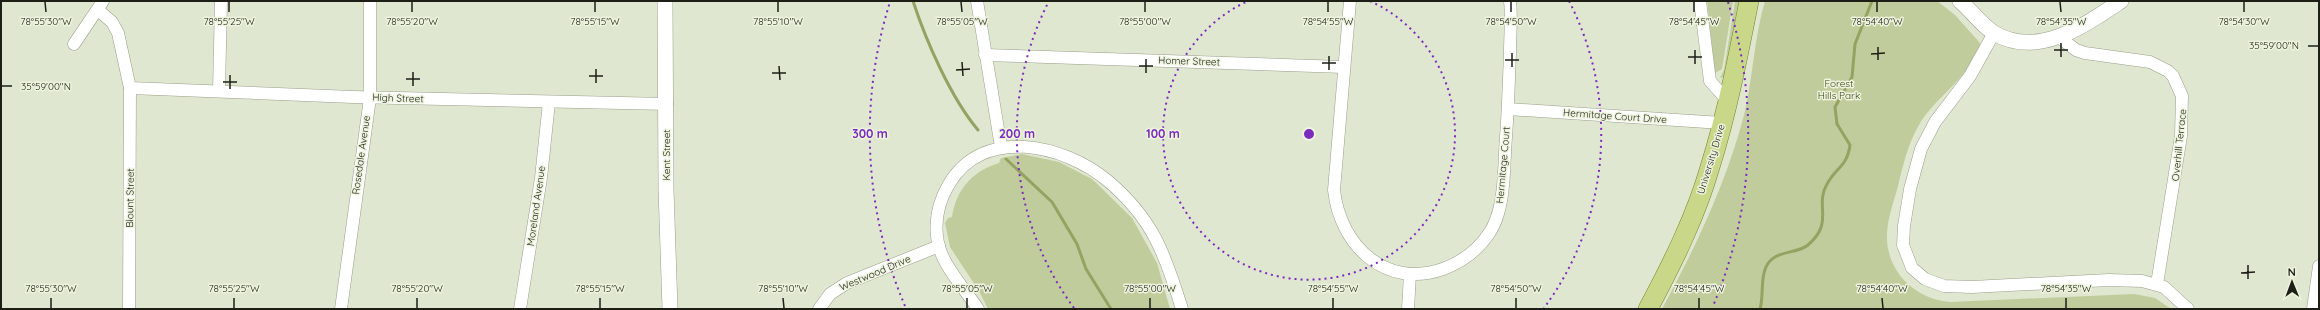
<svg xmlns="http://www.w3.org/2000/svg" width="2320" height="310" font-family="Quicksand,sans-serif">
  <rect width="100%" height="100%" fill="#e0e7d0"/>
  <g fill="#c0cc9c">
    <path d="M1707,1H1733L1722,69L1715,73Z"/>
    <path d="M1735,1H1740L1725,77L1720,78L1724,70Z"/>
    <path d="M1765,1H1937L1955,15L1980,43C1976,72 1933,99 1919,125C1908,144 1903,165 1898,186C1894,201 1888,217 1887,233C1885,270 1914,299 1950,302L2134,294L2155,298L2171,309H1662C1696,246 1726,184 1744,115C1753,78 1754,38 1765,1Z"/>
    <path d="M1022,154L1059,162L1092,179L1132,218L1157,263L1170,309H988L979,291L950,247L945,223L948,218L952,217C956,190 972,171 999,163L1001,158Z"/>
  </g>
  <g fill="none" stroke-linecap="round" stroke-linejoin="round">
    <g stroke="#94a362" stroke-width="3">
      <path d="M913,1C926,41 951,98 978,130"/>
      <path d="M1006,159L1052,202L1077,244L1086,269L1111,309"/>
      <path d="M1760,309C1764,296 1760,279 1766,267C1774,249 1796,255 1808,245C1835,222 1814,206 1827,184C1836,167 1847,167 1850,145L1837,124L1835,107L1852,77L1855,44L1872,1"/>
    </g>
    <defs>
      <g id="minor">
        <path d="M977,1L1001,147"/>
        <path d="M1350,1L1334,190C1340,246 1386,289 1443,269C1462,262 1479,249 1490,232C1495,224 1498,215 1500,206C1505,184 1504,160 1506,137C1508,109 1509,81 1510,52C1510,35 1512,18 1510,1"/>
        <path d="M1700,1L1710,81L1727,100"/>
        <path d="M98,10L112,22L118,33L130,88L129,309"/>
        <path d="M1994,33L1970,76L1935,122L1921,149L1910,189L1904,226L1903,245L1912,268L1925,279L1944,286L1972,287L2109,280L2142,281L2164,287L2188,309"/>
        <path d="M2059,37L2076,50L2085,53L2150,62L2168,71L2173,76L2182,96L2181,136L2157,284"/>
        <path d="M74,44L103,1"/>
        <path d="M985,55L1344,67"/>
        <path d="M130,88L353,97L667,104"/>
        <path d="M219,91L221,1"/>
        <path d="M1508,109L1722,123"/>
        <path d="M341,309L370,98V1"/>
        <path d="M520,309L541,178L549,102"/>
        <path d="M819,309L830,294L847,283L939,246"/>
        <path d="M978,309C964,287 939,263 937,236C935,218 940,199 949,184C983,126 1064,144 1108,181C1153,219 1165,254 1182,309"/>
        <path d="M1408,309L1410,274"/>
        <path d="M2313,309L2319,266"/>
      </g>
      <g id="tertiary">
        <path d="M665,1L666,189L670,309"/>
        <path d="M1960,1C1972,11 1981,25 1994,33C2038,59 2085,25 2121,1"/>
      </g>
      <path id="primary" d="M1648,309C1672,264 1696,216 1710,167C1727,113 1738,57 1749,1"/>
    </defs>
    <use href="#minor" stroke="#999f8a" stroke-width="13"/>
    <use href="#tertiary" stroke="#999f8a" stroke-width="16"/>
    <use href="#primary" stroke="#75862d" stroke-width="20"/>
    <use href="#minor" stroke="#fff" stroke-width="12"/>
    <use href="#tertiary" stroke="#fff" stroke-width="15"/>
    <use href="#primary" stroke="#c9d888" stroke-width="19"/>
  </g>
  <path fill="none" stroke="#1d1f17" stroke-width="1.5" d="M45,2L46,12M229,2V12M412,2V12M595,2V12M778,2V12M961,2L962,12M1145,2V12M1328,2V12M1511,2V12M1694,2V12M1877,2V12M2060,2L2061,12M2244,2V12M2061,43V57M2308,46H2318M1878,47V60M1695,50V64M2054,50H2068M1512,53V67M1871,54L1885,53M1329,56V70M1688,57H1702M1146,59V73M1505,60H1519M962,62L963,76M1322,63H1336M779,66L780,80M1139,66H1153M596,69V83M956,70L970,69M413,72V86M772,73H786M230,75V89M589,76H603M406,79H420M223,82H237M2,86H12M2248,265V279M2241,273L2255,272M51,298V308M234,298V308M417,298V308M600,298V308M783,298L784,308M967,298V308M1150,298V308M1333,298V308M1516,298V308M1699,298V308M1882,298L1883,308M2066,298V308"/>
  <g fill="none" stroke="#7b2cbf" stroke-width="2" stroke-dasharray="2 4">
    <path d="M1370 1A146 146 0 1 1 1248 1"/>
    <path d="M1074 308A292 292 0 0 1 1049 1M1569 1A292 292 0 0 1 1544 308"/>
    <path d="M905 306A439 439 0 0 1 890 2M1728 2A439 439 0 0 1 1713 306"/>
  </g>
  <g text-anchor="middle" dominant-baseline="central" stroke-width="3" stroke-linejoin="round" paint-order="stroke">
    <g font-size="10" fill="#1d1f17" stroke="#edf4dd">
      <text transform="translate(1189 61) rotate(2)">Homer Street</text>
      <text transform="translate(398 98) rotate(2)">High Street</text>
      <text transform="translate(1615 116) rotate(4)">Hermitage Court Drive</text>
      <text transform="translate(2179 145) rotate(-84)">Overhill Terrace</text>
      <text transform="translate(361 155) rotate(-82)">Rosedale Avenue</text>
      <text transform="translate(666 155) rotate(-90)">Kent Street</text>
      <text transform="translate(1711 159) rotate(-73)">University Drive</text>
      <text transform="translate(1503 165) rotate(-85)">Hermitage Court</text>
      <text transform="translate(130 198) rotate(-89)">Blount Street</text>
      <text transform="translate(536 206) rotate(-82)">Moreland Avenue</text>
      <text transform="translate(875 273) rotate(-23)">Westwood Drive</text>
    </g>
    <g font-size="10" fill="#3c4615" stroke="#edf4dd">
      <text x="1839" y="83">Forest<tspan x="1839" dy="12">Hills Park</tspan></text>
    </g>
  </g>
  <g font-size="10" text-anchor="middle" fill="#1d1f17" stroke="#edf4dd" stroke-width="3" stroke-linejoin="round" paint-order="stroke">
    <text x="46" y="25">78°55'30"W</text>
    <text x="229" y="25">78°55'25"W</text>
    <text x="412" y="25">78°55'20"W</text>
    <text x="595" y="25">78°55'15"W</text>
    <text x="778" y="25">78°55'10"W</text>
    <text x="962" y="25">78°55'05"W</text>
    <text x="1145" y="25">78°55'00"W</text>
    <text x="1328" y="25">78°54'55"W</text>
    <text x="1511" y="25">78°54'50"W</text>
    <text x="1694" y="25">78°54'45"W</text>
    <text x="1877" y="25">78°54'40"W</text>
    <text x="2061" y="25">78°54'35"W</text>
    <text x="2244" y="25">78°54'30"W</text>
    <text x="2274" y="49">35°59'00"N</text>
    <text x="46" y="90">35°59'00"N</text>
    <text x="51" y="292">78°55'30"W</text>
    <text x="234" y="292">78°55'25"W</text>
    <text x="417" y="292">78°55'20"W</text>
    <text x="600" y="292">78°55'15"W</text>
    <text x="783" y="292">78°55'10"W</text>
    <text x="967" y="292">78°55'05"W</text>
    <text x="1150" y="292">78°55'00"W</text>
    <text x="1333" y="292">78°54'55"W</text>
    <text x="1516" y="292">78°54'50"W</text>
    <text x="1699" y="292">78°54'45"W</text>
    <text x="1882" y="292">78°54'40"W</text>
    <text x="2066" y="292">78°54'35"W</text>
  </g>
  <circle cx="1309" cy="134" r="6" fill="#7b2cbf" stroke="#edf4dd" stroke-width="2"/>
  <g font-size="12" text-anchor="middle" font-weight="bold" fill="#7b2cbf" stroke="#edf4dd" stroke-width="3" stroke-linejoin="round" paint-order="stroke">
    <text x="1017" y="138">200 m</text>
    <text x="1163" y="138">100 m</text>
    <text x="870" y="138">300 m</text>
  </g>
  <rect width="2320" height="310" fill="none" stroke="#1d1f17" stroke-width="4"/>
  <g transform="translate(2292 282) rotate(359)" stroke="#edf4dd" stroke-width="3" paint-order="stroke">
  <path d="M0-3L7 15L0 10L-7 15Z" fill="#1d1f17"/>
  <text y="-6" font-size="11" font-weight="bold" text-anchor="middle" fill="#1d1f17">N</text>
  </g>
</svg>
